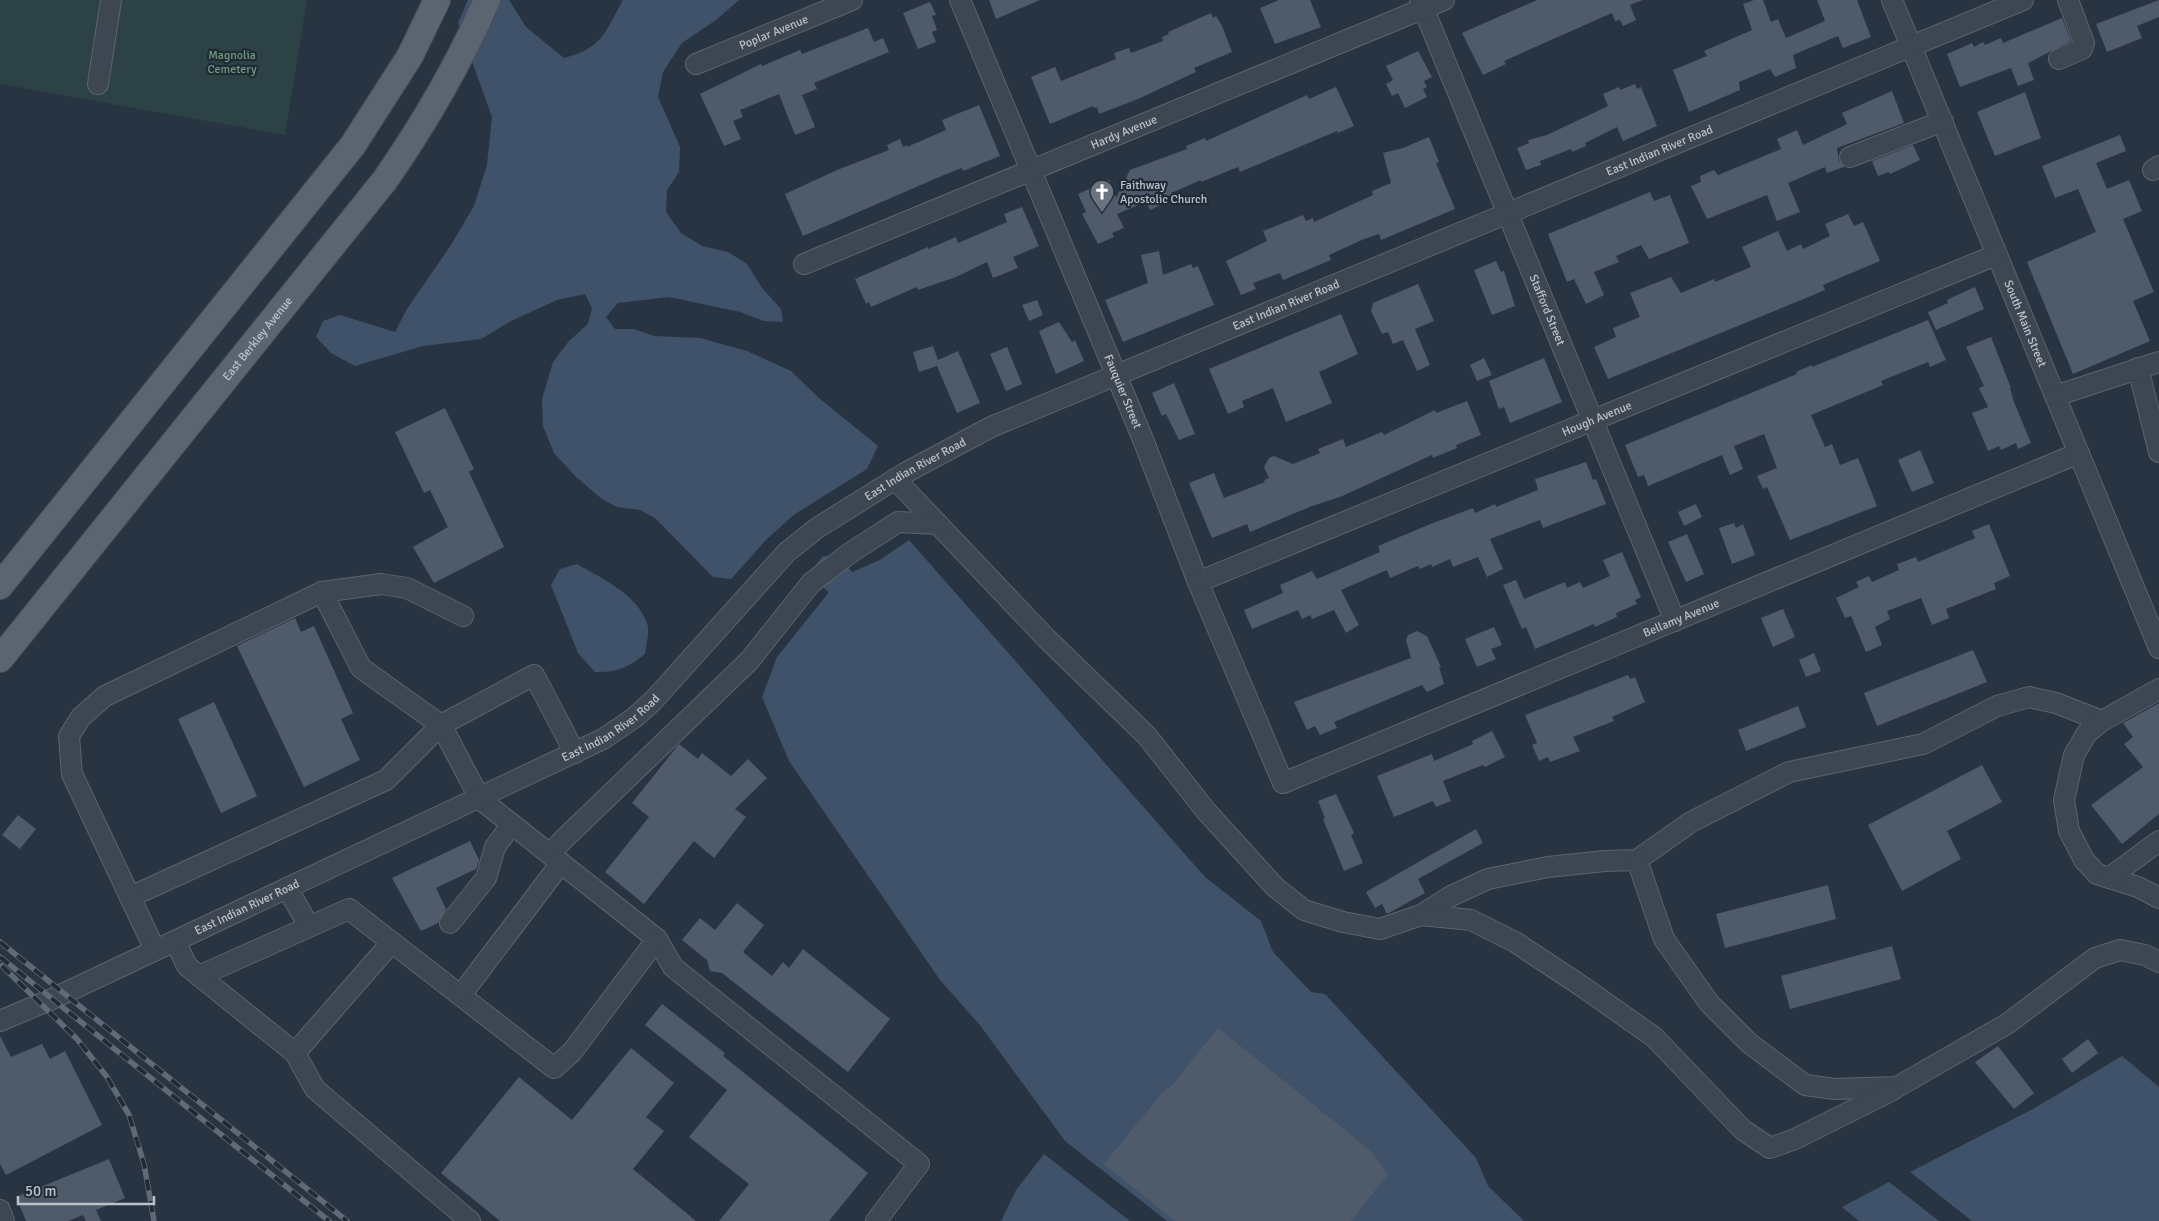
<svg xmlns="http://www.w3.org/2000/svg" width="2159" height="1221" font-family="Signika,sans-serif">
  <rect width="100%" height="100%" fill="#293442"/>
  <path fill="#2c4244" d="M0,0H307L285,135L0,84Z"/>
  <g fill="#40526a">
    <path d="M468,0H509L526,27L564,58C603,48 605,32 623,0H739L716,20L682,43L663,72L658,97L680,147L679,172L667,190L666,212L681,233L702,246L728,252L747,264L762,288L781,309L783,322L764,321L740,312L669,297L618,303L606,317L615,329H634L654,336L700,338L747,351L791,371L819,398L878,446L867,469L795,514L767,539L731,579L713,577L655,518L640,510L617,507L602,499L576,477L554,453L543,426L542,399L553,362L569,341L588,324L592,308L585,294L557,300L511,321L481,339L423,346L355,366L331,353L316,337L323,321L340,315L395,332L407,309L449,248L474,206L487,165L492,117L458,23Z"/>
    <path d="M909,540L1205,877L1261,921L1273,952L1311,992L1325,994L1476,1158L1488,1186L1524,1221H1167L1065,1141L979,1024L940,980L789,761L762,697L777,657L829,592L821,586L815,566L823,556L840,557L852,572L880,560Z"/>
    <path d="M577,564C601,578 637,594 647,623C650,631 646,645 645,654C629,667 616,673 595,672L578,653L551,585L560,569Z"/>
    <path d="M2122,1056L2159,1087V1221H1972L1910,1172L2033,1109Z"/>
    <path d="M1044,1154L1130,1221H1001L1016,1190Z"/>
    <path d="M1889,1182L1939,1221H1859L1842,1207Z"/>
  </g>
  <g fill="#4f5b6a">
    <path d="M989,0H1040L996,19Z"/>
    <path d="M1279,0H1310L1321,27L1275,44L1260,8Z"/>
    <path d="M1537,0H1643L1630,5L1636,20L1623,26L1620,20L1615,21L1612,13L1504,61L1506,64L1483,75L1462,33Z"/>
    <path d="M1754,0H1763L1771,22L1778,19L1786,38L1825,21L1817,0H1857L1871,37L1843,48L1838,36L1793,55L1796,68L1775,77L1770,69L1739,82L1740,90L1689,112L1673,70L1707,56L1704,51L1752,30L1743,4Z"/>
    <path d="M2159,0V17L2137,26L2142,38L2107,52L2096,24Z"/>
    <path d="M930,2L936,15L932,16L937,30L932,32L936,42L918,49L903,13Z"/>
    <path d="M1211,13L1213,18L1216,16L1222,26L1232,52L1194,68L1196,72L1138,99L1099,114L1097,107L1094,108L1093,106L1050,124L1031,77L1055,67L1061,81L1116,59L1114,53L1129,48L1131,53L1163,41L1162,37L1169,34L1168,32Z"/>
    <path d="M2062,18L2071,41L2028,63L2034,80L2018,86L2011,68L1960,87L1947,54L1972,43L1974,47L1983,42L1985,45L2001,38L2003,43Z"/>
    <path d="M868,28L874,42L883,38L889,52L814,83L817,89L802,95L815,127L795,135L779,94L740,110L743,117L733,121L741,139L724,146L700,94L761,64L762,66L800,50L802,54Z"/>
    <path d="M1418,51L1432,77L1424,81L1427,87L1423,89L1427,97L1405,108L1398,93L1392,96L1386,84L1393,80L1386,66Z"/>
    <path d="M1635,84L1637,89L1641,87L1657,126L1623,141L1617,127L1585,143L1586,146L1572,152L1571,149L1540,161L1541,165L1526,170L1517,148L1529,143L1528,140L1547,135L1608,106L1603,94L1619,87L1620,90Z"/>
    <path d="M1336,87L1354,126L1338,133L1337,131L1240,172L1238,167L1201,182V180L1171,193L1172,195L1166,197L1168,202L1150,210L1146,202L1117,214L1124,228L1112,233L1114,237L1098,244L1082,214L1086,212L1078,194L1109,180L1116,198L1130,170L1187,149L1186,146L1205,138L1206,141L1307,95L1309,99Z"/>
    <path d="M1892,91L1904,123L1837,148L1839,161L1844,167L1827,173L1825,167L1788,183L1800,212L1777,221L1767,195L1707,219L1691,186L1701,182L1700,176L1714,170L1718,175L1781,149L1777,139L1797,130L1803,145L1847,124L1842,113Z"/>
    <path d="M2025,92L2041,138L1995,156L1977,112Z"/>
    <path d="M979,105L1000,156L963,171L962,168L944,175L803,236L785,194L837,170L889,150L887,145L900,139L903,147L907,145V147L946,130L942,120Z"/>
    <path d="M2120,135L2126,151L2096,163L2107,189L2129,180L2142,211L2123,219L2154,292L2133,301L2150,341L2073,374L2027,262L2096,232L2078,189L2055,198L2042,166Z"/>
    <path d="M1429,137L1439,162L1436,163L1455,209L1381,240L1379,234L1364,239L1329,255L1331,260L1283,280L1280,273L1253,283L1256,289L1241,295L1226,261L1267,241L1263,231L1303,215L1306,221L1313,218L1314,222L1373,195L1372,191L1391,183L1383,153L1403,148Z"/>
    <path d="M1913,145L1920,160L1890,174L1889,172L1878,176L1872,161Z"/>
    <path d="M1650,192L1654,201L1670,195L1689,243L1649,259L1641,245L1616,256L1619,262L1594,272L1604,295L1586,304L1574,279L1567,282L1548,234Z"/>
    <path d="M1022,207L1039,246L1013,257L1018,268L993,278L987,262L956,277L918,290L917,287L871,307L869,302L866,304L855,279L928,247V249L956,237L958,243L1007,222L1004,214Z"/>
    <path d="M1848,214L1854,226L1863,222L1880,261L1823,285L1825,290L1806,298L1608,379L1594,347L1616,337L1613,328L1640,317L1630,293L1671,277L1681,293L1714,279L1715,282L1751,267L1742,247L1778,231L1787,251L1801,244L1803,249L1830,236L1825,224Z"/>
    <path d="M1159,251L1163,275L1191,264L1193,268L1198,266L1214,305L1123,342L1105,300L1148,283L1141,255Z"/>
    <path d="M1496,261L1501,272L1504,271L1515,306L1492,315L1474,270Z"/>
    <path d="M1418,284L1434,321L1415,329L1430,365L1417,371L1403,340L1393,344L1388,332L1382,334L1371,311L1373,303Z"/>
    <path d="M1975,287L1984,309L1936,330L1928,312L1948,303L1947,300L1955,296Z"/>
    <path d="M1037,300L1043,315L1029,321L1022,305Z"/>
    <path d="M1341,314L1358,354L1319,372L1332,403L1286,422L1273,388L1242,401L1244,407L1228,414L1209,369Z"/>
    <path d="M1928,320L1946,360L1930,367L1928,362L1881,381L1883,385L1811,415L1825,447L1832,444L1840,465L1858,458L1877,506L1790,540L1767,487L1763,489L1757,476L1777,468L1764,434L1734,446L1743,469L1730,475L1722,455L1648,486L1644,475L1638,477L1625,445L1797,374L1796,372L1812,365V367Z"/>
    <path d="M1059,322L1072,342L1075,340L1084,361L1056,374L1039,331Z"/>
    <path d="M1991,337L2011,388H2010L2014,402L2031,443L2018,449L2016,443L2001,450L1999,446L1988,451L1972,413L1988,407L1979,388L1984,386L1966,347Z"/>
    <path d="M933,346L938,360L958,351L980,403L957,413L937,366L919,372L913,352Z"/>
    <path d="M1007,347L1022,384L1006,391L990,354Z"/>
    <path d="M1484,358L1492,375L1477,381L1470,365Z"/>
    <path d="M1544,358L1562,402L1510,423L1504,407L1499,409L1489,381Z"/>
    <path d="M1174,383L1195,434L1179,440L1166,414L1162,416L1152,393Z"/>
    <path d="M1467,401L1481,435L1456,445L1457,448L1433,458L1432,455L1340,497L1312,506L1250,532L1247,524L1212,538L1189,483L1214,473L1224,498L1265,482L1264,480L1269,478L1264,467L1269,458L1274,456L1293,464L1320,453L1318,449L1343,439L1346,447L1382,432L1384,435L1435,410L1436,413Z"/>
    <path d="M445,408L474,469L469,472L504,547L434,583L413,547L448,527L430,490L424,493L395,432Z"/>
    <path d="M1920,450L1934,483L1912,492L1898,460Z"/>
    <path d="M1586,462L1593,480L1596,479L1606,504L1543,528L1540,520L1490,539L1503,569L1487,577L1478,557L1453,567L1450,559L1432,567L1431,564L1420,569L1418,566L1390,578L1387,570L1341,590L1359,625L1346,633L1334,610L1312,619L1310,615L1302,619L1298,610L1252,629L1244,610L1283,593L1280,585L1312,571L1317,579L1380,552L1378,546L1428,525L1473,508L1475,513L1495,504L1496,507L1538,490L1535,479Z"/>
    <path d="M1696,504L1702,517L1684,526L1678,512Z"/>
    <path d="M1734,523L1736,528L1743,524L1755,555L1732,564L1719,528Z"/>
    <path d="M1989,524L2010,576L1994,583L1996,589L1946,609L1949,618L1932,625L1921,598L1887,611L1890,619L1875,627L1882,645L1866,652L1851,616L1845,618L1836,598L1859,587L1856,582L1869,576L1872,582L1899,570L1897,564L1916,557L1918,562L1975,538L1972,531Z"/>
    <path d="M1687,534L1704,574L1686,582L1668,542Z"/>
    <path d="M1622,552L1641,597L1635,600L1637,604L1616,613L1617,617L1595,627L1594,624L1535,649L1526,627L1522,629L1503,585L1516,580L1524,599L1565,582L1567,588L1580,582L1583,588L1610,576L1603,560Z"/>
    <path d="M1783,609L1795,637L1773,647L1761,618Z"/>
    <path d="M295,618L301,632L314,626L353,713L341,719L360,760L304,787L237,646Z"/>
    <path d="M1494,627L1502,645L1491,649L1496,659L1477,667L1465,639Z"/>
    <path d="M1417,631L1427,636L1441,667H1439L1444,684L1427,692L1422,685L1334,722L1337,728L1320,735L1315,726L1307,730L1294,702L1411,658L1406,640L1408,635Z"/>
    <path d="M1973,650L1987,682L1877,726L1864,693Z"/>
    <path d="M1814,653L1821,671L1806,677L1799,660Z"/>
    <path d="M1628,675L1630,679L1635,677L1645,702L1612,717L1614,721L1573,737L1580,751L1550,762L1548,757L1539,761L1532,745L1537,743L1525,715Z"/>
    <path d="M214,702L257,796L221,813L178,719Z"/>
    <path d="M2159,703V814L2122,844L2091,805L2143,767L2124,744L2133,737L2123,723Z"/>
    <path d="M1798,706L1806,727L1746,751L1738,730Z"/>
    <path d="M1492,731L1505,757L1485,767L1483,765L1443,781L1451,801L1436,807L1433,801L1394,817L1377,776L1432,754L1434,761L1473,744L1472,741Z"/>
    <path d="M679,744L698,759L702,753L731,776L748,759L767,778L735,809L746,817L714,858L694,841L644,904L605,872L649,817L632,803Z"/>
    <path d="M1982,765L2002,802L1947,831L1961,859L1902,891L1868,825Z"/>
    <path d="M1336,794L1354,833L1351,835L1363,863L1344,871L1323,819L1325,818L1318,801Z"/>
    <path d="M18,815L36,829L20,849L2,835Z"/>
    <path d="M1476,829L1483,843L1418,879L1425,893L1387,914L1382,904L1375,908L1366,892Z"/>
    <path d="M470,841L479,860L476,869L436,888L446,909L438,923L421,931L392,878Z"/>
    <path d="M1828,885L1836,919L1725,948L1716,914Z"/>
    <path d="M737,903L764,925L743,952L772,976L783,962L789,968L803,949L890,1019L848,1072L722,973L710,971L707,960L682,940L700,918L715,930Z"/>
    <path d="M1892,946L1901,979L1790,1009L1781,976Z"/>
    <path d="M662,1004L725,1053L723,1056L868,1173L829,1221H719L749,1184L689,1137L727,1090L645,1025Z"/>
    <path d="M1218,1028L1371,1151L1388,1174L1351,1221H1175L1104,1164L1167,1087L1169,1089Z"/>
    <path d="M0,1036L11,1057L42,1044L50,1059L65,1051L102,1125L6,1175L0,1164Z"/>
    <path d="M2088,1039L2098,1053L2072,1073L2062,1059Z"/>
    <path d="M1998,1046L2034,1093L2014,1109L1975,1062Z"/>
    <path d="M631,1048L674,1083L646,1117L664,1131L633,1169L696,1221H500L441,1173L519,1077L572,1120Z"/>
    <path d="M109,1159L125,1198L96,1210L101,1221H86L83,1215L68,1221H26L16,1197Z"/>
  </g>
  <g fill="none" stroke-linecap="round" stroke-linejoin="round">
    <defs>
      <g id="minor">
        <path id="s1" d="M960,0L1142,437L1198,582L1283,783L2079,453"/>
        <path id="s2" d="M1420,0L1675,621"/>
        <path id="s3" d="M1892,0L2159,648"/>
        <path d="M2059,59L2082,49L2084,43L2068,0"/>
        <path id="s4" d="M696,64L852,0"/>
        <path d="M98,84L111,0"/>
        <path d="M1850,157L1943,121"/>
        <path d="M2153,170L2159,166"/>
        <path id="s5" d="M804,264L1444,0"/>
        <path d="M2138,368L2159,452"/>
        <path d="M2055,396L2159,362"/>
        <path d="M895,479L1047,639L1147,736L1206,811L1275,887L1304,910L1343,922L1380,929L1421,915L1451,896L1488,879L1548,867L1605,861L1637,860L1691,822L1789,772L1923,744L1997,706L2029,697L2056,703L2102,721"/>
        <path id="s6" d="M1198,582L1996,255"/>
        <path d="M322,592L361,668L441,725L480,799L657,939L673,967L919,1164L876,1221"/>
        <path d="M2159,689L2102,721L2087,733L2074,755L2064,800L2069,831L2084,860L2097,874L2138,887L2159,898"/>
        <path d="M550,854L565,838L750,660L811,583L850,553L898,522L938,524"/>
        <path d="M1637,860L1664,939L1709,1003L1749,1043L1805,1085L1835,1089L1897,1087L2007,1024L2095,958L2120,950L2145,955L2159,962"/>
        <path d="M2109,878L2159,841"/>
        <path d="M287,888L309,926"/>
        <path d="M130,897L386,780L441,725L534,675L575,753"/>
        <path d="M1421,915L1471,920L1515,942L1580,985L1654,1037L1743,1130L1770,1148L1795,1139L1893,1090"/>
        <path d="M450,923L486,878L495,847L512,824"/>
        <path d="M175,941L187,966L295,1053L315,1089L470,1221"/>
        <path d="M155,950L72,774L69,736L81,717L105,696L322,592L381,584L407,588L463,616"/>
        <path d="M199,976L349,909L554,1068L572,1052L657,939"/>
        <path d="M461,995L561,863"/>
        <path id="s7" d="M0,1021L52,999L603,739L634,718L653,701L787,552L817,528L905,473L991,427L2023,0"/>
        <path d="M295,1053L392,942"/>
        <path d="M0,1210L4,1221"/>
      </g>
      <g id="major">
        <path d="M0,586L353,145L410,56L437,0"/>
        <path id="s8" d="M0,659L385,180C426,121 458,66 487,0"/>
      </g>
    </defs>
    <use href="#minor" stroke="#5b646f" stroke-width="22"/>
    <use href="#major" stroke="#464f5b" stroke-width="28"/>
    <use href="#minor" stroke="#3d4651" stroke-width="20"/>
    <use href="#major" stroke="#5b6571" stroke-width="26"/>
    <defs>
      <g id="rail">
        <path d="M0,942L347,1221"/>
        <path d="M0,957L329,1221"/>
        <path d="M2,966L77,1039L107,1077L129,1115L144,1164L154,1221"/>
      </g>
    </defs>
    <use href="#rail" stroke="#5f6a78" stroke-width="5.5"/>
    <use href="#rail" stroke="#212b37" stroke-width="4" stroke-dasharray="11" stroke-linecap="butt"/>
  </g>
  <defs>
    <symbol id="church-pin" viewBox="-11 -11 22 30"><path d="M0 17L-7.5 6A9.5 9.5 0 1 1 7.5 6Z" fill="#6b7280" stroke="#212b37"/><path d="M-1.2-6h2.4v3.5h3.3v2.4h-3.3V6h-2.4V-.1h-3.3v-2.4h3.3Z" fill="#fff"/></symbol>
  </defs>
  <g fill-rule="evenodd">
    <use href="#church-pin" x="1088" y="178" width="28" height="38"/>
  </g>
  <g text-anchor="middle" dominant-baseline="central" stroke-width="4.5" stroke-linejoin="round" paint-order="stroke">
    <g font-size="12" fill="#bac1cb" stroke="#212b37">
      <text stroke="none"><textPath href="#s4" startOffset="84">Poplar Avenue</textPath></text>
      <text stroke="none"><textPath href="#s5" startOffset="346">Hardy Avenue</textPath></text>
      <text stroke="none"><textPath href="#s7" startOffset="1892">East Indian River Road</textPath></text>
      <text stroke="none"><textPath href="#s7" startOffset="1488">East Indian River Road</textPath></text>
      <text stroke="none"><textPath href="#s2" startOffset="335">Stafford Street</textPath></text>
      <text stroke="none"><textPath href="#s3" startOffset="350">South Main Street</textPath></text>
      <text stroke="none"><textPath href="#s8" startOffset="411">East Berkley Avenue</textPath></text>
      <text stroke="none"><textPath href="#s1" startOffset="424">Fauquier Street</textPath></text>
      <text stroke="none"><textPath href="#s6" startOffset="431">Hough Avenue</textPath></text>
      <text stroke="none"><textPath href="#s7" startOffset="1082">East Indian River Road</textPath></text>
      <text stroke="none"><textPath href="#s1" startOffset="1278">Bellamy Avenue</textPath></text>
      <text stroke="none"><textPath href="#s7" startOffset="678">East Indian River Road</textPath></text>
      <text stroke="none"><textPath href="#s7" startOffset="272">East Indian River Road</textPath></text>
    </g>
    <g font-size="12" fill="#729b7b" stroke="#212b37">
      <text x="232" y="55">Magnolia<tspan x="232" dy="14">Cemetery</tspan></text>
    </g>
    <g font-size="12" fill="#bac1cb" stroke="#212b37" text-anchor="start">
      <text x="1120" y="185">Faithway<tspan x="1120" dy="14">Apostolic Church</tspan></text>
    </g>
  </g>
  <path d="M18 1196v8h136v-8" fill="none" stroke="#bac1cb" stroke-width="2.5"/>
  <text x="25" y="1196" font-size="15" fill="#bac1cb" stroke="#212b37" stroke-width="4" paint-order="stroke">50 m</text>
</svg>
